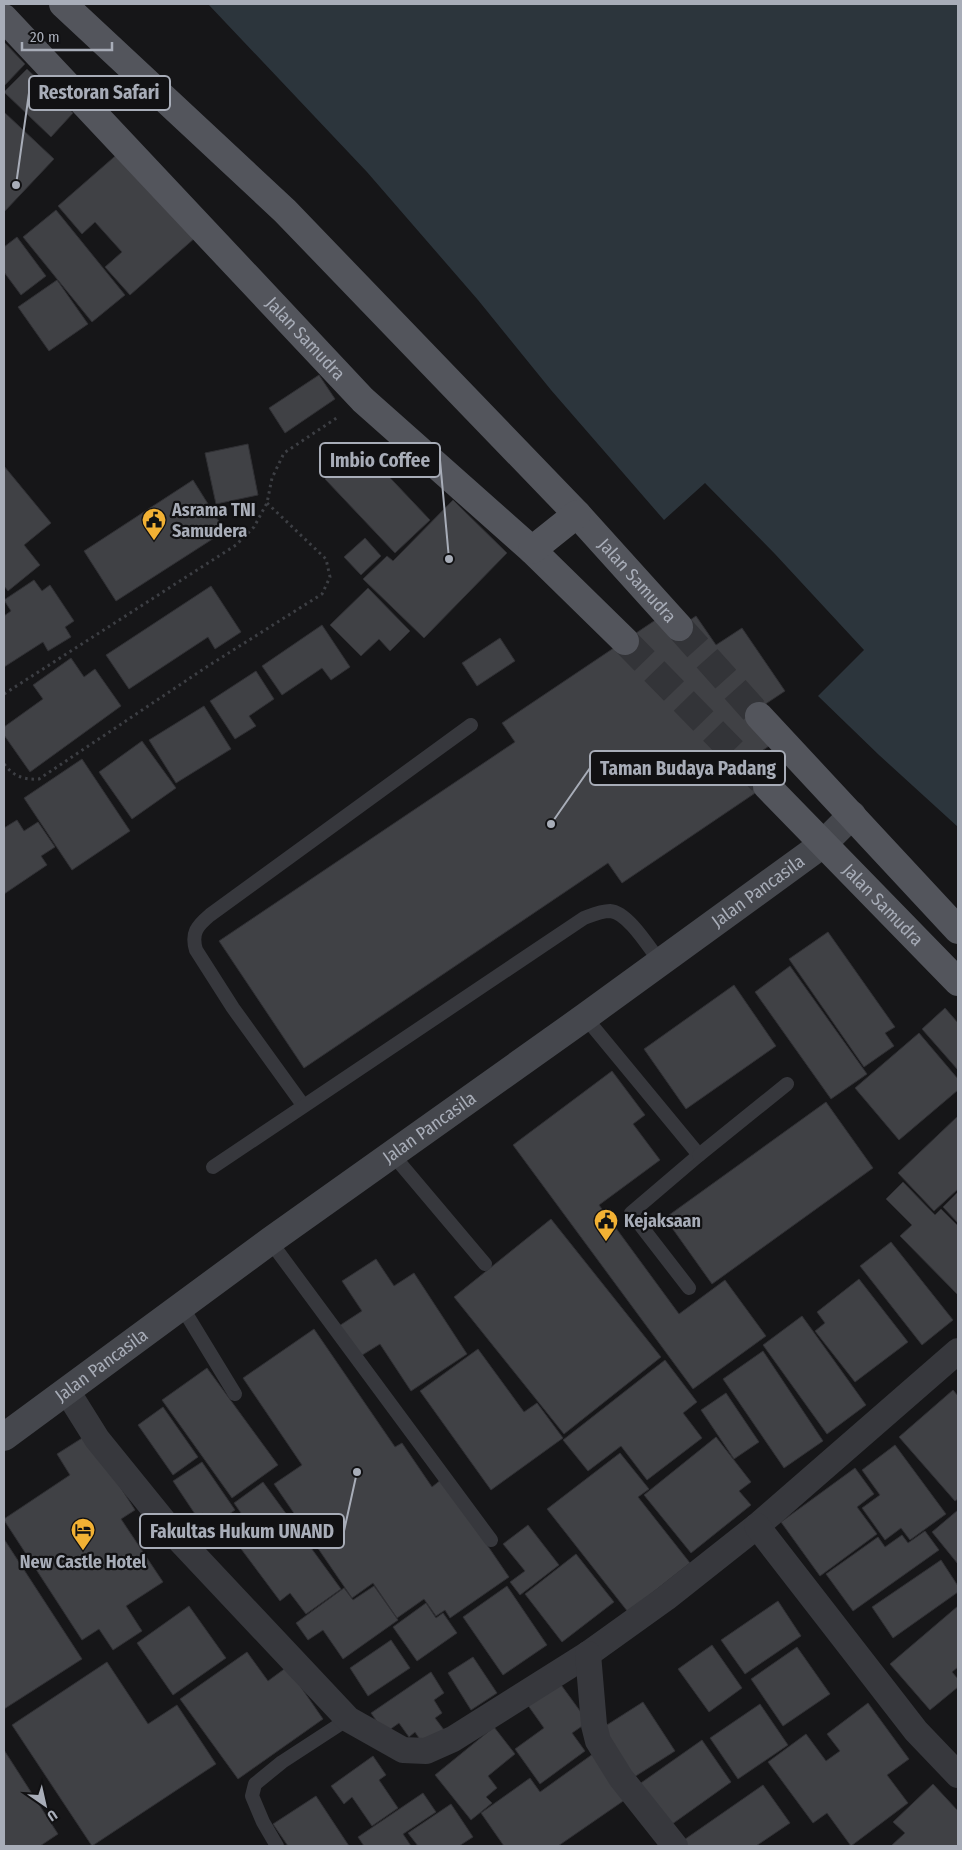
<svg xmlns="http://www.w3.org/2000/svg" width="962" height="1850" font-family="'Fira Sans Condensed',sans-serif">
  <rect width="100%" height="100%" fill="#161618"/>
  <path fill="#2c353c" d="M208,4H958V827L879,755L818,696L864,650L775,554L705,483L664,520L551,390L478,300L367,172Z"/>
  <g fill="#404145" stroke="#303034">
    <path d="M4,42L25,64L4,86Z"/>
    <path d="M27,69L73,113L51,137L4,92Z"/>
    <path d="M4,112L54,159L4,212Z"/>
    <path d="M121,151L196,237L130,295L105,267L122,252L95,222L82,234L58,206Z"/>
    <path d="M56,210L125,295L92,322L23,237Z"/>
    <path d="M17,237L46,276L21,295L4,272V247Z"/>
    <path d="M57,280L88,324L49,351L18,307Z"/>
    <path d="M319,375L335,399L285,433L269,408Z"/>
    <path d="M248,444L258,495L216,504L205,453Z"/>
    <path d="M360,446L430,520L395,553L325,479Z"/>
    <path d="M4,466L51,523L24,545L40,565L8,591L4,586Z"/>
    <path d="M193,480L225,531L116,601L84,551Z"/>
    <path d="M453,500L507,553L424,638L363,579L387,556L393,561Z"/>
    <path d="M365,538L381,556L361,575L344,557Z"/>
    <path d="M34,580L42,591L50,585L74,621L65,627L71,637L48,651L43,642L4,667V616L11,611L4,600Z"/>
    <path d="M211,586L241,632L215,649L208,637L129,689L106,655Z"/>
    <path d="M368,588L410,631L390,651L379,639L361,656L330,625Z"/>
    <path d="M696,616L716,645L742,628L785,691L755,711L775,742L753,757L770,783L622,883L608,863L304,1068L219,941L515,742L502,723L657,619L668,635Z"/>
    <path d="M322,625L350,667L331,680L322,668L282,695L262,666Z"/>
    <path d="M500,638L515,661L477,686L462,663Z"/>
    <path d="M71,658L84,677L95,669L121,706L30,772L4,735V727L43,699L33,685Z"/>
    <path d="M256,671L274,699L249,716L256,726L235,739L210,701Z"/>
    <path d="M204,706L231,749L176,783L149,740Z"/>
    <path d="M142,741L176,788L132,819L99,772Z"/>
    <path d="M82,759L130,831L72,870L24,798Z"/>
    <path d="M17,820L24,831L38,822L55,847L41,856L47,865L4,894V828Z"/>
    <path d="M828,932L895,1027L885,1033L894,1046L864,1067L789,959Z"/>
    <path d="M790,966L867,1074L831,1099L755,992Z"/>
    <path d="M734,985L776,1046L686,1109L644,1049Z"/>
    <path d="M945,1008L958,1023V1070L922,1029Z"/>
    <path d="M919,1033L958,1079V1090L899,1140L855,1088Z"/>
    <path d="M612,1071L645,1115L633,1124L660,1160L599,1205L679,1314L725,1280L766,1336L693,1389L513,1145Z"/>
    <path d="M826,1102L873,1168L712,1284L665,1218Z"/>
    <path d="M958,1116V1189L934,1211L898,1173Z"/>
    <path d="M903,1182L935,1215L941,1209L958,1226V1295L900,1236L912,1225L886,1199Z"/>
    <path d="M958,1192V1223L943,1207Z"/>
    <path d="M551,1219L661,1357L564,1434L454,1297Z"/>
    <path d="M891,1242L953,1320L922,1345L860,1266Z"/>
    <path d="M376,1259L394,1286L414,1273L467,1354L411,1391L380,1344L359,1357L339,1326L362,1311L342,1281Z"/>
    <path d="M859,1279L908,1342L855,1382L815,1331L825,1323L817,1312Z"/>
    <path d="M802,1316L866,1405L827,1434L763,1345Z"/>
    <path d="M314,1329L395,1447L402,1443L432,1487L442,1479L509,1577L450,1618L445,1610L436,1616L424,1599L397,1618L373,1583L352,1598L274,1484L302,1465L243,1378Z"/>
    <path d="M478,1349L524,1412L537,1403L563,1438L491,1490L420,1391Z"/>
    <path d="M763,1351L823,1441L784,1468L723,1379Z"/>
    <path d="M665,1360L697,1402L683,1413L702,1438L647,1480L621,1446L588,1471L563,1440Z"/>
    <path d="M207,1368L278,1465L232,1498L162,1400Z"/>
    <path d="M953,1390L958,1396V1499L955,1501L899,1437Z"/>
    <path d="M726,1393L759,1442L734,1459L701,1410Z"/>
    <path d="M163,1407L198,1457L173,1475L138,1425Z"/>
    <path d="M87,1435L135,1510L121,1519L163,1582L126,1606L142,1631L113,1650L99,1629L82,1640L4,1520V1519L70,1475L57,1454Z"/>
    <path d="M716,1437L751,1482L739,1491L751,1505L691,1553L644,1495Z"/>
    <path d="M895,1445L946,1514L910,1540L901,1528L885,1540L862,1508L880,1495L862,1470Z"/>
    <path d="M620,1453L649,1489L638,1497L690,1563L628,1612L547,1509Z"/>
    <path d="M202,1462L235,1510L212,1526L203,1513L197,1517L173,1481Z"/>
    <path d="M855,1468L874,1494L857,1507L877,1534L820,1576L781,1522Z"/>
    <path d="M263,1482L341,1589L306,1614L290,1593L280,1601L224,1526L241,1513L234,1503Z"/>
    <path d="M958,1510V1564L932,1532Z"/>
    <path d="M528,1525L559,1565L520,1595L510,1582L525,1571L503,1544Z"/>
    <path d="M925,1531L939,1550L853,1611L826,1574L878,1537L885,1547L902,1535L908,1543Z"/>
    <path d="M4,1539L82,1659L4,1709Z"/>
    <path d="M576,1554L614,1602L562,1642L525,1594Z"/>
    <path d="M941,1560L958,1586V1592L893,1638L872,1607Z"/>
    <path d="M374,1586L398,1620L343,1659L323,1630L308,1640L296,1623L344,1588L353,1600Z"/>
    <path d="M507,1586L547,1645L503,1675L463,1617Z"/>
    <path d="M778,1601L801,1636L745,1674L721,1640Z"/>
    <path d="M426,1603L436,1618L443,1613L457,1633L417,1661L393,1627Z"/>
    <path d="M189,1606L226,1658L173,1695L137,1643Z"/>
    <path d="M958,1606V1667L952,1672L958,1679V1687L930,1710L890,1664Z"/>
    <path d="M391,1640L410,1668L368,1696L350,1668Z"/>
    <path d="M712,1645L742,1688L709,1712L678,1669Z"/>
    <path d="M797,1647L830,1694L783,1726L751,1679Z"/>
    <path d="M247,1652L268,1681L287,1667L323,1719L238,1779L180,1699Z"/>
    <path d="M473,1657L497,1693L471,1710L448,1673Z"/>
    <path d="M107,1662L148,1724L177,1705L216,1764L92,1846L12,1725Z"/>
    <path d="M431,1672L444,1693L434,1700L442,1713L435,1718L444,1730L423,1744L415,1732L409,1737L399,1723L385,1733L371,1713Z"/>
    <path d="M559,1682L588,1722L572,1733L585,1751L540,1784L515,1749L544,1728L527,1704Z"/>
    <path d="M643,1702L675,1751L631,1779L599,1730Z"/>
    <path d="M868,1703L909,1759L887,1775L908,1803L851,1846L827,1813L813,1823L768,1762L806,1734L826,1761L840,1751L827,1734Z"/>
    <path d="M760,1704L788,1745L738,1779L710,1738Z"/>
    <path d="M494,1727L515,1754L488,1776L497,1788L486,1797L492,1803L471,1820L435,1775Z"/>
    <path d="M702,1740L731,1782L668,1827L638,1785Z"/>
    <path d="M4,1750L58,1834L40,1846H4Z"/>
    <path d="M597,1751L629,1797L558,1846H504L481,1813L530,1778L540,1792Z"/>
    <path d="M373,1756L386,1775L379,1780L398,1808L372,1826L352,1797L344,1804L331,1786Z"/>
    <path d="M933,1784L958,1811V1846H891L905,1833L893,1822Z"/>
    <path d="M763,1785L790,1823L756,1846H685L681,1842Z"/>
    <path d="M423,1793L436,1812L403,1834L411,1846H364L358,1837Z"/>
    <path d="M316,1796L349,1846H288L273,1824Z"/>
    <path d="M451,1804L473,1837L459,1846H418L408,1833Z"/>
  </g>
  <g fill="none" stroke-linecap="round" stroke-linejoin="round">
    <g stroke="#333438" stroke-width="28" stroke-dasharray="28 14" stroke-linecap="butt">
      <path d="M679,627L759,716"/>
      <path d="M625,641L767,786"/>
    </g>
    <g stroke="#3d3f44" stroke-width="3" stroke-dasharray="2.5 4" stroke-linecap="butt">
      <path d="M4,694L236,545L254,527L267,503L272,478L284,453L338,417"/>
      <path d="M4,764C13,776 24,780 39,779L208,666L322,594L330,577L326,559L267,503"/>
    </g>
    <g stroke="#37383d" stroke-width="14">
      <path d="M585,1017L699,1155L631,1213L689,1288"/>
      <path d="M303,1105L233,1008L196,950C191,933 197,926 210,915L471,725"/>
      <path d="M393,1155L485,1264"/>
      <path d="M699,1155L787,1084"/>
      <path d="M213,1167L584,918C592,915 601,911 610,911C628,912 650,949 661,963"/>
      <path d="M270,1241L491,1540"/>
      <path d="M182,1307L235,1394"/>
      <path d="M277,1846L263,1822L252,1796L255,1784L282,1762L348,1719"/>
    </g>
    <g stroke="#37383d" stroke-width="26">
      <path d="M67,1391L97,1439L174,1534L348,1719L403,1750L426,1751L453,1739L588,1654L666,1598L757,1526L958,1351"/>
      <path d="M757,1526L916,1731L958,1775"/>
      <path d="M588,1654L594,1725L598,1741L621,1778L675,1846"/>
    </g>
    <path stroke="#45474d" stroke-width="28" id="s1" d="M4,1437L270,1241L585,1017L823,844L852,815"/>
    <g stroke="#53555c" stroke-width="28">
      <path id="s2" d="M63,4L285,211L577,514L679,627"/>
      <path id="s3" d="M4,18L363,400L532,550L625,641"/>
      <path d="M532,550L577,514"/>
      <path d="M759,716L958,930"/>
      <path id="s4" d="M767,786L958,982"/>
    </g>
  </g>
  <defs>
    <symbol id="civic-pin" viewBox="-11 -11 22 30"><path d="M0 17L-7.5 6A9.5 9.5 0 1 1 7.5 6Z" fill="#f2b134" stroke="#111113"/><path d="M-.6-6.5H3V-4.5H.6V-3L4-1V1h2V6H-6V1h2V-1L-.6-3ZM-1.2 2.5V6h2.4V2.5Z" fill="#111"/></symbol>
    <symbol id="hotel-pin" viewBox="-11 -11 22 30"><path d="M0 17L-7.5 6A9.5 9.5 0 1 1 7.5 6Z" fill="#f2b134" stroke="#111113"/><path d="M-6-4.5h1.5V1H6V5H4.5V3h-9V5H-6ZM-4 0a1.8 1.8 0 1 1 3.6 0ZM.5 0V-2.5h3Q6-2.5 6 0Z" fill="#111"/></symbol>
  </defs>
  <g fill-rule="evenodd">
    <use href="#civic-pin" x="140" y="506" width="28" height="38"/>
    <use href="#civic-pin" x="592" y="1207" width="28" height="38"/>
    <use href="#hotel-pin" x="69" y="1516" width="28" height="38"/>
  </g>
  <g text-anchor="middle" dominant-baseline="central" stroke-width="4.5" stroke-linejoin="round" paint-order="stroke">
    <g font-size="18" fill="#a8adb8" stroke="#111113">
      <text stroke="none"><textPath href="#s3" startOffset="440">Jalan Samudra</textPath></text>
      <text stroke="none"><textPath href="#s2" startOffset="814">Jalan Samudra</textPath></text>
      <text stroke="none"><textPath href="#s1" startOffset="931">Jalan Pancasila</textPath></text>
      <text stroke="none"><textPath href="#s4" startOffset="166">Jalan Samudra</textPath></text>
      <text stroke="none"><textPath href="#s1" startOffset="526">Jalan Pancasila</textPath></text>
      <text stroke="none"><textPath href="#s1" startOffset="121">Jalan Pancasila</textPath></text>
    </g>
    <g font-size="18" font-weight="bold" fill="#a8adb8" stroke="#111113" text-anchor="start">
      <text x="172" y="510">Asrama TNI<tspan x="172" dy="21">Samudera</tspan></text>
      <text x="624" y="1221">Kejaksaan</text>
      <text x="83" y="1562" text-anchor="middle">New Castle Hotel</text>
    </g>
  </g>
  <path fill="none" stroke="#a8adb8" stroke-width="2" d="M16 185L29 93M449 559L440 460M551 824L590 768M357 1472L344 1531"/>
  <g fill="#a8adb8" stroke="#111113" stroke-width="2">
    <circle cx="16" cy="185" r="5"/>
    <circle cx="449" cy="559" r="5"/>
    <circle cx="551" cy="824" r="5"/>
    <circle cx="357" cy="1472" r="5"/>
  </g>
  <g fill="#111113" stroke="#a8adb8" stroke-width="2">
    <rect x="29" y="76" width="141" height="34" rx="5"/>
    <rect x="320" y="443" width="120" height="34" rx="5"/>
    <rect x="590" y="751" width="195" height="34" rx="5"/>
    <rect x="140" y="1514" width="204" height="34" rx="5"/>
  </g>
  <g font-size="19" text-anchor="middle" font-weight="bold" fill="#a8adb8">
    <text x="99" y="99">Restoran Safari</text>
    <text x="380" y="467">Imbio Coffee</text>
    <text x="688" y="775">Taman Budaya Padang</text>
    <text x="242" y="1538">Fakultas Hukum UNAND</text>
  </g>
  <rect width="962" height="1850" fill="none" stroke="#a8adb8" stroke-width="10"/>
  <g transform="translate(45 1805) rotate(146)" stroke="#111113" stroke-width="4" paint-order="stroke">
  <path d="M0-4L9 19L0 12L-9 19Z" fill="#a8adb8"/>
  <text y="-8" font-size="14" font-weight="bold" text-anchor="middle" fill="#a8adb8">U</text>
  </g>
  <path d="M22 42v8h90v-8" fill="none" stroke="#a8adb8" stroke-width="2.5"/>
  <text x="30" y="42" font-size="15" fill="#a8adb8" stroke="#111113" stroke-width="4" paint-order="stroke">20 m</text>
</svg>
